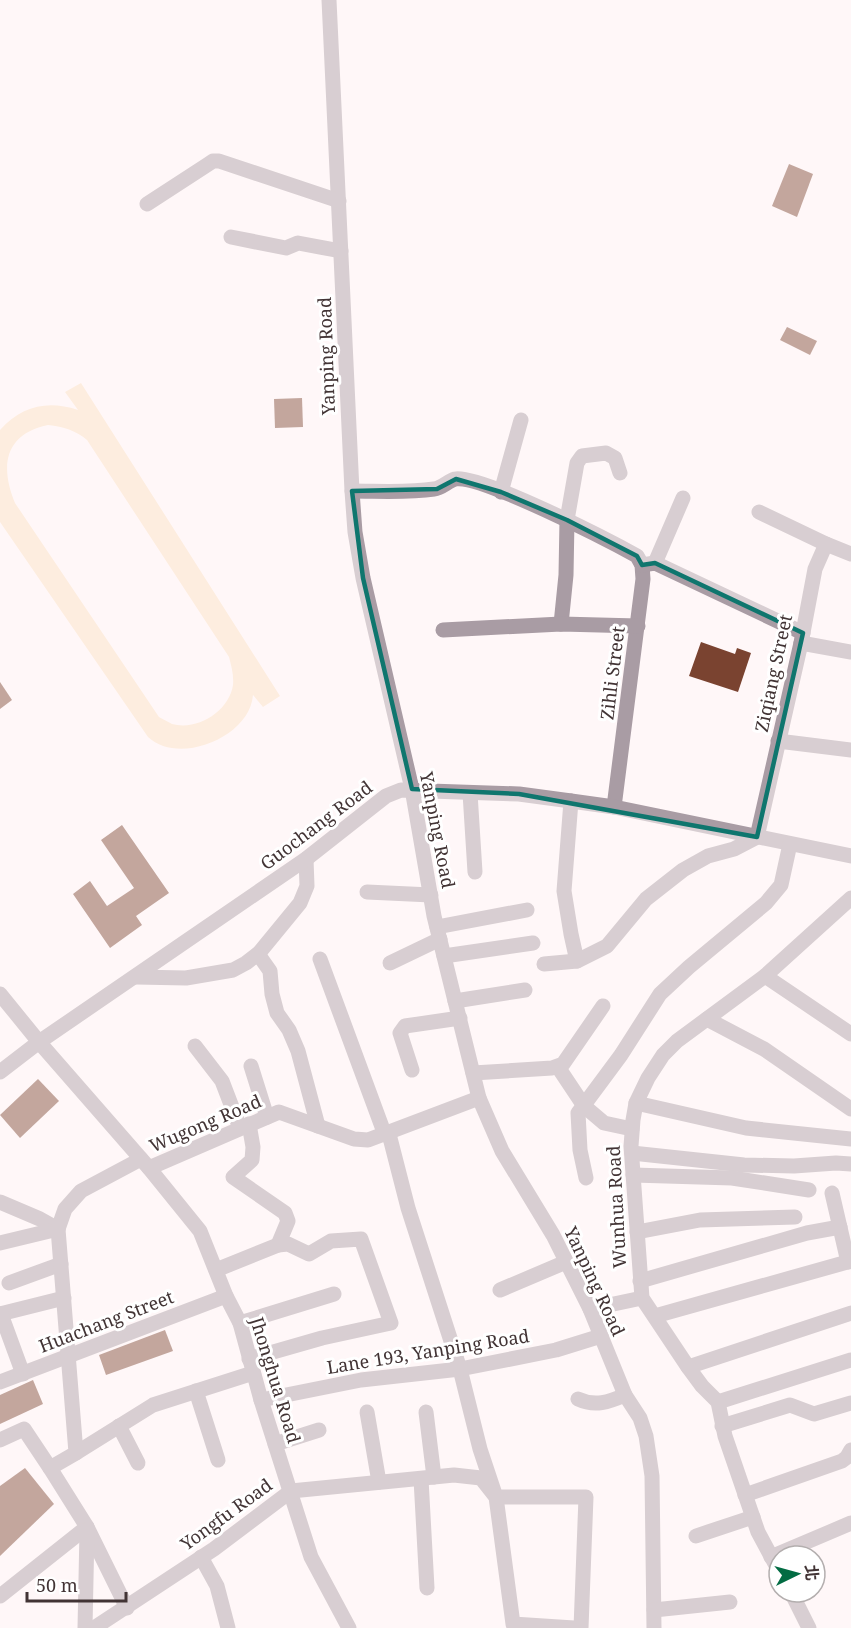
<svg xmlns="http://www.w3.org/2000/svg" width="851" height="1628" font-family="'Noto Serif','Noto Sans TC',serif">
  <rect width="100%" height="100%" fill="#fff7f8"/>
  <path fill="#fbe0c2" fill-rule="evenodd" d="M81,383L280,696L263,707L253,695C250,737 179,766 148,737L0,522V430C22,406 47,400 78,410L65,392ZM48,425C64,427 75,430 87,440L229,657C231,665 234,675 233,685C229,711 198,731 172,724C168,722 163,719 159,717L15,503C0,467 4,434 48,425Z"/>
  <g fill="#7a4330">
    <path d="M789,164L813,174L797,217L772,206Z"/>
    <path d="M787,327L817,341L810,355L780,340Z"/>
    <path d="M302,398L303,427L275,428L274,399Z"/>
    <path d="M701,642L735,654L737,648L751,653L738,692L689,676Z"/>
    <path d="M0,682L12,700L0,709Z"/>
    <path d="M122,825L169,893L136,916L142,925L110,948L73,894L90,881L107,906L134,888L101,840Z"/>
    <path d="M38,1079L59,1101L20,1138L0,1115Z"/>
    <path d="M165,1330L173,1351L106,1375L99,1355Z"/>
    <path d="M33,1380L43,1404L0,1424V1395Z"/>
    <path d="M25,1468L54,1504L0,1556V1486Z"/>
  </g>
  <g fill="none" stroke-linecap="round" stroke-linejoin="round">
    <g stroke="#a99ca4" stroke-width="15">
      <path d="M329,0L352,491L355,532L363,578L412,789L434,916L479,1098L502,1151L553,1235L590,1309L625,1395L640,1418L646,1436L652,1476L654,1628"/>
      <path d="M147,204L207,165L213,161H219L339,201"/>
      <path d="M231,237L286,248L298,243L341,251"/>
      <path d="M352,491C379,491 408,493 434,489C442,488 448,481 455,479C480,474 610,541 637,556L642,565L643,579L614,807"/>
      <path d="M501,492L521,420"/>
      <path d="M759,512L826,544"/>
      <path d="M655,563L683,498"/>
      <path d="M642,565L655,563L803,633"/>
      <path d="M561,624L566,575L567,520L577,463L582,456L606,453L615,458L620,473"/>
      <path d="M443,630L561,624L638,626"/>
      <path d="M801,643L851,652"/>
      <path d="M778,741L851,750"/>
      <path d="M470,793L475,872"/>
      <path d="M571,801L564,891L571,934L577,961"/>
      <path d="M367,892L431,895"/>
      <path d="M437,927L527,910"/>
      <path d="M258,954L270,971L272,994L277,1013L289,1030L298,1051L318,1126"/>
      <path d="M444,956L533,943"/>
      <path d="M320,959L385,1135"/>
      <path d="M390,963L440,939"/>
      <path d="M544,964L577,961L607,946L646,899L683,870L708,856L734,849L757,837L801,643L815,569L826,544L851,554"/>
      <path d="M765,976L851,1034"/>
      <path d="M136,977L186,978L233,970L246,963L259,953L300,903L307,886L306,859"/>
      <path d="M0,994L39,1042L149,1168L200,1231L226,1296L240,1323L261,1400L311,1557L349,1628"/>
      <path d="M455,1001L525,990"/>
      <path d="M707,1019L764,1049L851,1109"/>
      <path d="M195,1046L222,1081L240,1128"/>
      <path d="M251,1066L267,1117"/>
      <path d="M558,1067L584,1106L604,1123L632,1129"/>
      <path d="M412,1070L400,1033L405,1026L460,1018"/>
      <path d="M0,1072L39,1042L306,859L386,796L401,790L519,794L571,801L614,807L851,856"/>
      <path d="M473,1073L552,1068L563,1064L603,1006"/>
      <path d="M636,1103L746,1128L851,1139"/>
      <path d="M249,1124L253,1147L252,1160L233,1177L285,1213L288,1221L278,1245"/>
      <path d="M389,1134L408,1208L460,1369L480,1449L496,1497H586L581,1628"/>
      <path d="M632,1153L744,1165L794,1166L836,1163L851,1164"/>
      <path d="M149,1168L279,1112L354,1139L368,1140L479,1098"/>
      <path d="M633,1175L732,1178L809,1190"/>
      <path d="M586,1178L580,1150L578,1113L621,1055L660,994L689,967L766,903L781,885L790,844"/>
      <path d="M832,1193L848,1262"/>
      <path d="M0,1202L40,1219L58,1229"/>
      <path d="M637,1232L700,1220L795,1217"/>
      <path d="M0,1243L58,1229"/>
      <path d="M216,1270L278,1245L288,1244L309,1254L331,1241L361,1239L391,1323L322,1338L249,1359"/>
      <path d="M640,1281L807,1233L840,1227"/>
      <path d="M9,1283L61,1264"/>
      <path d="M500,1290L566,1262"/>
      <path d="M590,1309L642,1298"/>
      <path d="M0,1314L64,1298"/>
      <path d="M1,1314L23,1374"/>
      <path d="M655,1316L851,1261"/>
      <path d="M240,1323L334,1294"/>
      <path d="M688,1367L851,1313"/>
      <path d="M0,1382L226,1296"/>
      <path d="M196,1391L218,1460"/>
      <path d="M578,1399C595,1407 609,1402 625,1395"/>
      <path d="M261,1400L361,1380L460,1369L556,1350L601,1336"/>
      <path d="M718,1402L851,1360"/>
      <path d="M367,1412L379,1482"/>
      <path d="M426,1412L434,1477"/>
      <path d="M119,1426L138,1463"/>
      <path d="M722,1426L790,1405L814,1414L851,1403"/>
      <path d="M0,1440L24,1429L50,1468"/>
      <path d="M275,1444L319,1430"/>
      <path d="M76,1453L153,1405L253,1373"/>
      <path d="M421,1479L427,1588"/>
      <path d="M745,1495L842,1461L847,1457L851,1450"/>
      <path d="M696,1536L753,1517"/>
      <path d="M201,1557L217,1586L228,1628"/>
      <path d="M771,1557L851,1523"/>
      <path d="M779,1571L758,1532L725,1436L718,1402L702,1386L688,1367L642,1298L631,1146L633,1120L636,1103L648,1078L663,1055L677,1041L765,976L851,898"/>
      <path d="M791,1592L809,1628"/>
      <path d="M0,1596L87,1527"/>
      <path d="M127,1608L87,1527L50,1468L76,1453L58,1229L65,1209L81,1191L141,1159"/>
      <path d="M654,1610L730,1602"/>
      <path d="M85,1628L87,1530"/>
      <path d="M94,1628L214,1549L291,1491L454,1475L481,1478L496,1497L513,1624L574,1628"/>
    </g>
  </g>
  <path d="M0 0H851V1628H0ZM456,479L501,492L567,520L637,556L642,565L655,563L803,633L757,837L519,794L412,789L363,578L352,491L437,489Z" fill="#fff7f8" fill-opacity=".55" fill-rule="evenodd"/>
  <path fill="none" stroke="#0f766e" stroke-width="4.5" stroke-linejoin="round" d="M456,479L501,492L567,520L637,556L642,565L655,563L803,633L757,837L519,794L412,789L363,578L352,491L437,489Z"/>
  <g text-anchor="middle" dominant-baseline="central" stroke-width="6" stroke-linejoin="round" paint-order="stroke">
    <g font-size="18" fill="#423435" stroke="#fff">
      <text transform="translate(326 356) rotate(-92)">Yanping Road</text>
      <text transform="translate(612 673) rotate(-83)">Zihli Street</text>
      <text transform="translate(773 673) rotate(-78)">Ziqiang Street</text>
      <text transform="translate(316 825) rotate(-37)">Guochang Road</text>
      <text transform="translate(438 830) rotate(79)">Yanping Road</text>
      <text transform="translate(205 1123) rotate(-23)">Wugong Road</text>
      <text transform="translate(616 1207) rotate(-93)">Wunhua Road</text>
      <text transform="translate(595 1281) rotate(65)">Yanping Road</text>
      <text transform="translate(106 1321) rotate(-21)">Huachang Street</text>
      <text transform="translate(428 1351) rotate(-9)">Lane 193, Yanping Road</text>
      <text transform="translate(276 1380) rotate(73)">Jhonghua Road</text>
      <text transform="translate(226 1514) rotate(-36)">Yongfu Road</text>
    </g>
  </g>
  <g transform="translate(797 1574) rotate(85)"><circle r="28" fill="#ffffff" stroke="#b3aeae" stroke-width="1.5"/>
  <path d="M0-4.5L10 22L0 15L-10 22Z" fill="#026c43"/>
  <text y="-9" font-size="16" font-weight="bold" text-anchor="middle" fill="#423435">北</text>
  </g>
  <path d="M27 1592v9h99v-9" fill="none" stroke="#423435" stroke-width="3"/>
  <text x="36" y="1592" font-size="18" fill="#423435" stroke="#ffffff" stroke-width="4.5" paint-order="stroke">50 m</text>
</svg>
